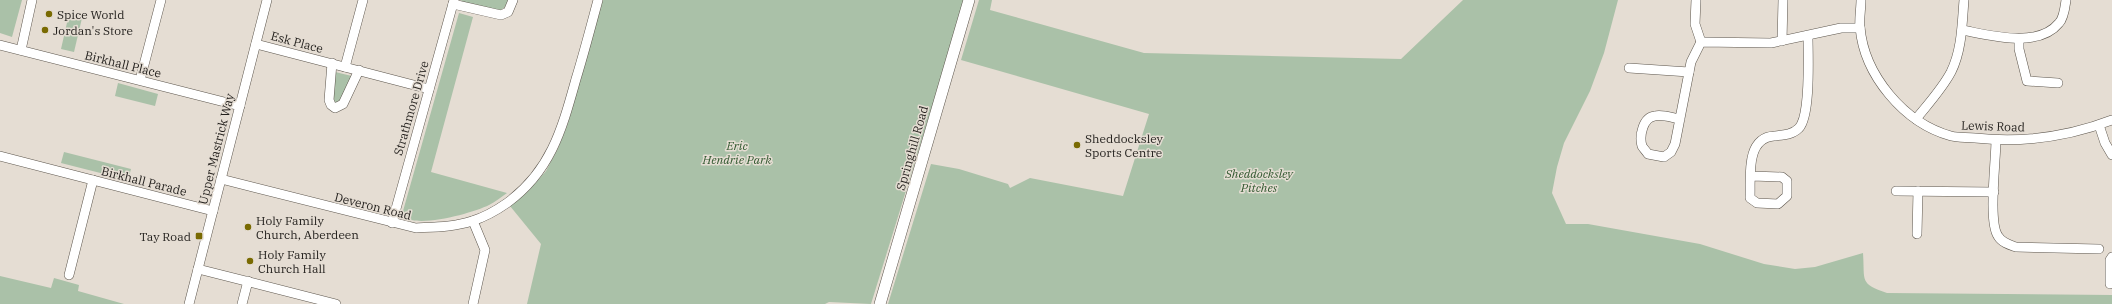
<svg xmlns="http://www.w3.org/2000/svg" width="2112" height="304" font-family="'IBM Plex Serif',serif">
  <rect width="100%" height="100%" fill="#e5ddd3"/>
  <g fill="#aac1a8">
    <path d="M0,0H22L12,37L0,33Z"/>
    <path d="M461,0H509L504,8L499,11L464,3Z"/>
    <path d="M602,0H965L871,304L829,302L825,304H527L541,244L510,206L530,189L546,171L559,146L568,123Z"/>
    <path d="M979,0H992L990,10L1144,53L1401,59L1463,0H1618L1604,53L1590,91L1564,143L1557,167L1552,193L1566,224H1588L1700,244L1764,264L1795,269L1815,267L1863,253C1865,282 1859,283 1887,293L2112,295V304H888L931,164L959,169L1008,184L1010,188L1030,178L1123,196L1149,114L961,60Z"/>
    <path d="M459,13L473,17L431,172L507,193C501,197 495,202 489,205C473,213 416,229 403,216V211Z"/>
    <path d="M69,14L82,18L74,52L61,49Z"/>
    <path d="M331,71L356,77L341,106L329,100Z"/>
    <path d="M118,83L158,94L155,106L115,96Z"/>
    <path d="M64,152L131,169L128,180L61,163Z"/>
    <path d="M0,276L51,288L54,278L79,285L78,291L124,304H0Z"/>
  </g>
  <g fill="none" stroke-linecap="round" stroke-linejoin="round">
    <defs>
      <g id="minor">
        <path d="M1696,0L1695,24L1701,42"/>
        <path d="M1861,0C1861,9 1859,19 1860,27C1864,75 1904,123 1951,136C1958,138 1967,137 1975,138C2022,143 2068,137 2112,120"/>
        <path d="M453,4L501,15L508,12L513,0"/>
        <path d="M1962,30C1989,35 2038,49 2059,23C2064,18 2065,7 2066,0"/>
        <path d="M2019,39V49L2027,81L2058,83"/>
        <path d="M1782,41L1783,0"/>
        <path d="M256,44L429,89"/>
        <path d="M0,45L240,106"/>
        <path d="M21,50L32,0"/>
        <path d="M332,63L329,100L331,105L335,108L343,104L359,70"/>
        <path d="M345,67L363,0"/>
        <path d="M1629,68L1689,72"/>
        <path d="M140,80L161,0"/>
        <path d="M1680,119C1673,118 1662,114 1655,116C1643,117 1639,136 1642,146C1643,148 1646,151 1648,154L1664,157L1671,152L1675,144L1691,62L1701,42L1771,43L1841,28H1860"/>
        <path d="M1916,119C1928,104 1942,89 1951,72C1962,50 1962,24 1964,0"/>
        <path d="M2099,125L2105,143L2112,155"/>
        <path d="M1996,140C1996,160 1988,222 1998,236C2002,243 2010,245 2016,247L2099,249"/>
        <path d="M0,156L213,211"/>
        <path d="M1752,176L1782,177L1787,181V196L1778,204L1757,203L1750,198C1751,178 1745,138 1774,136C1783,135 1792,135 1799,128C1811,115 1808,54 1808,36"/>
        <path d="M221,179L416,228C435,227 454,227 472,221C485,217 497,210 507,203C551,171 562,129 576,79C584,53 591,26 598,0"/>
        <path d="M1896,191L1994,192"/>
        <path d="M392,223L454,0"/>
        <path d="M1917,234L1918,191"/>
        <path d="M198,269L336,304"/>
        <path d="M69,275L93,180"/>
        <path d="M2110,284V260L2112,257"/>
        <path d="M189,304L267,0"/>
        <path d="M242,304L248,281"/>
        <path d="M473,304L485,250L473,221"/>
      </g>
      <path id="tertiary" d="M880,304L969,0"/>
    </defs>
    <use href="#minor" stroke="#5d564d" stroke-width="10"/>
    <use href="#tertiary" stroke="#5d564d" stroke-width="12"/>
    <use href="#minor" stroke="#fff" stroke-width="9"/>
    <use href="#tertiary" stroke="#fff" stroke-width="11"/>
  </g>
  <g fill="#796a02" stroke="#e5ddd3" stroke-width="1.5">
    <circle cx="49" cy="14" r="4"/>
    <circle cx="45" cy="30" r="4"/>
    <circle cx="1077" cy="145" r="4"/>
    <circle cx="248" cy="227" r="4"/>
    <rect x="195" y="232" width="8" height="8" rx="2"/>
    <circle cx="250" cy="261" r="4"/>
  </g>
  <g text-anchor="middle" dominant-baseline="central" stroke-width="3" stroke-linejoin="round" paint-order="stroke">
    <g font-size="12" fill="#221f1c" stroke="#e5ddd3" text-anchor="start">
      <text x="57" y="14">Spice World</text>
      <text x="53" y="30">Jordan's Store</text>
      <text x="1085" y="138">Sheddocksley<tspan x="1085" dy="14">Sports Centre</tspan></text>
      <text x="256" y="220">Holy Family<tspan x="256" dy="14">Church, Aberdeen</tspan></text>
      <text x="191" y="236" text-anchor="end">Tay Road</text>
      <text x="258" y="254">Holy Family<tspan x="258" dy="14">Church Hall</tspan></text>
    </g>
    <g font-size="12" fill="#221f1c" stroke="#e5ddd3">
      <text transform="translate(297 42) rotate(15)">Esk Place</text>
      <text transform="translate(123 64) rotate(14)">Birkhall Place</text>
      <text transform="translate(411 108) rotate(-74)">Strathmore Drive</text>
      <text transform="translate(1993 126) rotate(2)">Lewis Road</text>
      <text transform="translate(912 148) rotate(-74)">Springhill Road</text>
      <text transform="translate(216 149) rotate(-76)">Upper Mastrick Way</text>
      <text transform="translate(144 181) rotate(14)">Birkhall Parade</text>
      <text transform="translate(373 206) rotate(14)">Deveron Road</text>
    </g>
    <g font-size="12" font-style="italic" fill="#31582f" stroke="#e5ddd3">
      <text x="737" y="145">Eric<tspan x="737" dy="14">Hendrie Park</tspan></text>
      <text x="1259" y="173">Sheddocksley<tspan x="1259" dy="14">Pitches</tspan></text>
    </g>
  </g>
</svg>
